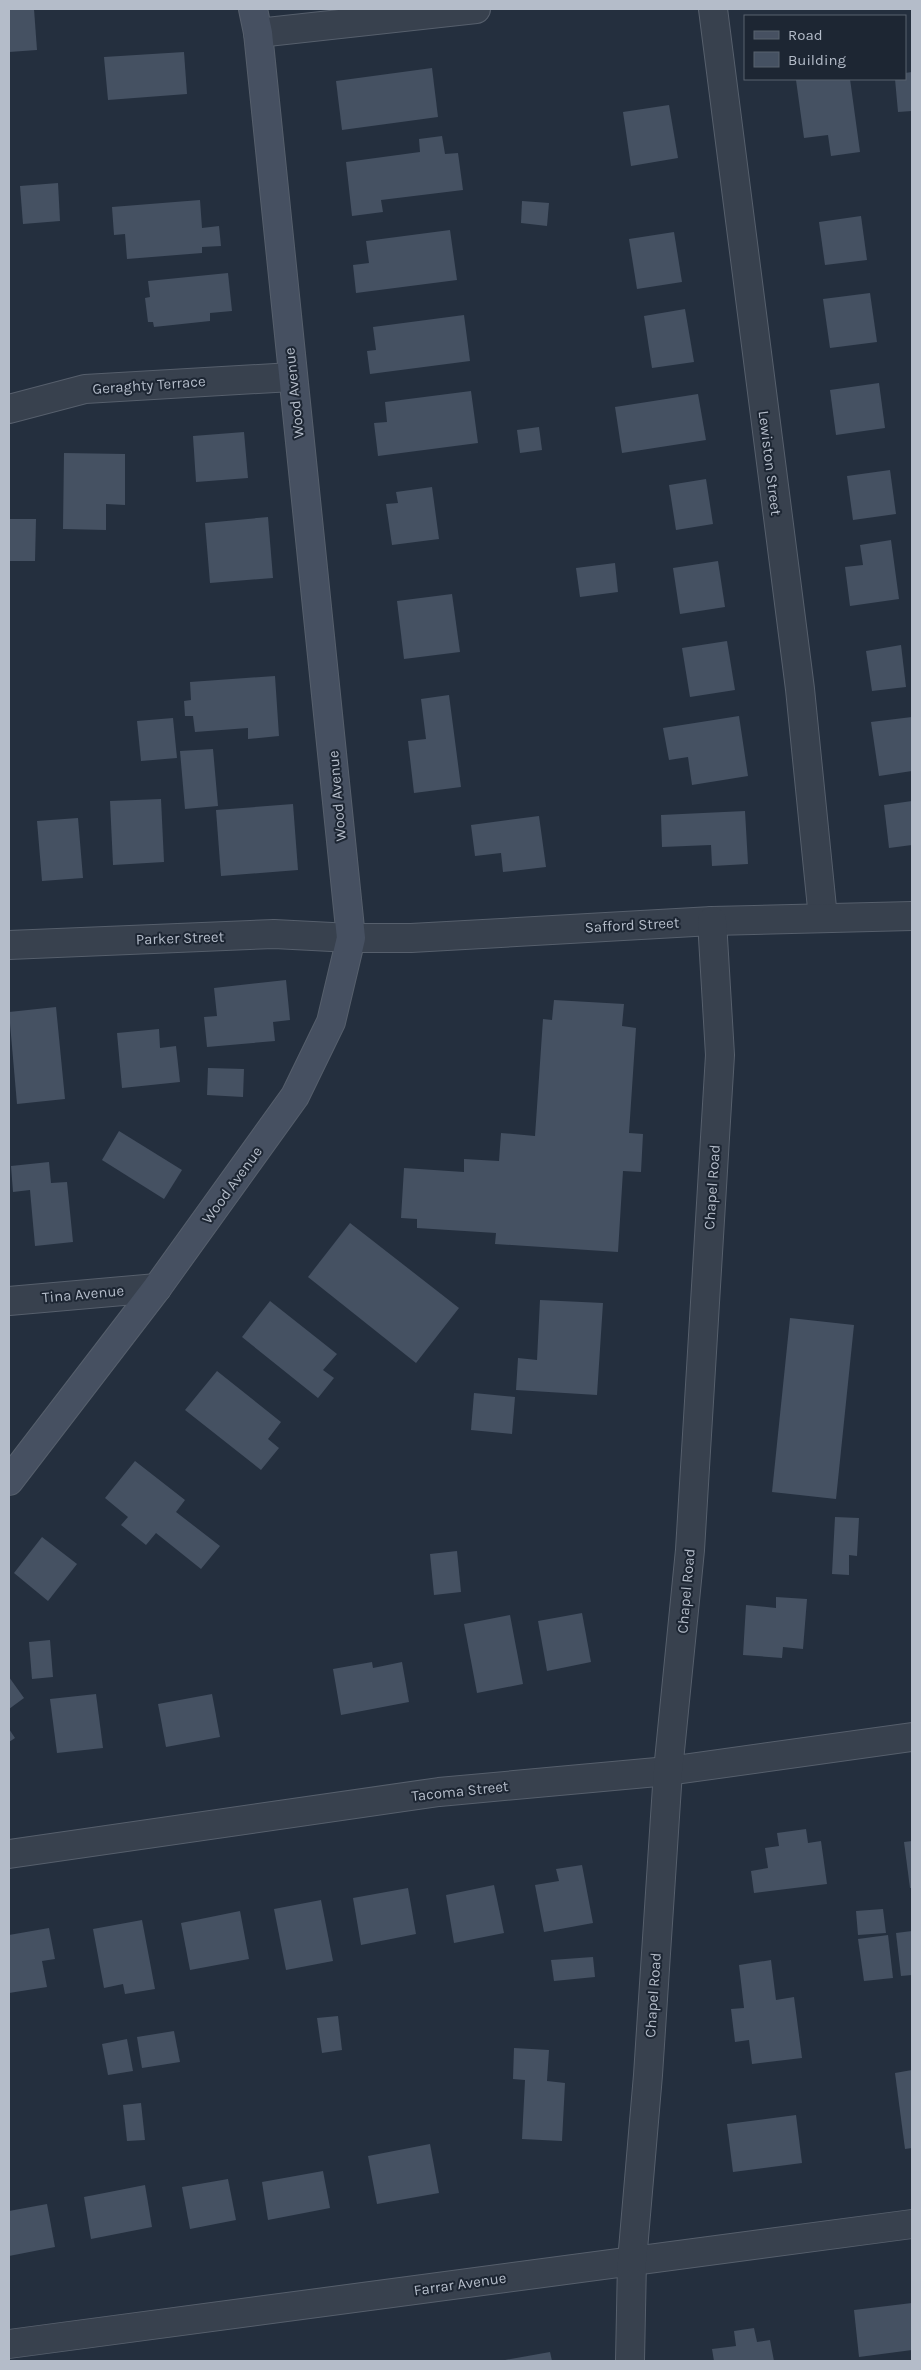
<svg xmlns="http://www.w3.org/2000/svg" width="921" height="2370" font-family="Karla,sans-serif">
  <rect width="100%" height="100%" fill="#242f3e"/>
  <g fill="#455162">
    <path d="M9,9H34L37,50L9,52Z"/>
    <path d="M184,52L187,94L108,100L104,57Z"/>
    <path d="M432,68L438,117L342,130L336,81Z"/>
    <path d="M912,72V111L898,112L895,79H905V73Z"/>
    <path d="M805,79H850L860,152L831,156L828,135L804,138L796,80Z"/>
    <path d="M669,105L678,158L631,166L623,112Z"/>
    <path d="M442,136L445,154L458,153L463,190L381,200L383,212L352,216L346,162L420,152L419,139Z"/>
    <path d="M58,183L60,221L23,224L20,186Z"/>
    <path d="M200,200L202,228L219,226L221,246L202,247V253L127,259L125,234L114,235L112,207Z"/>
    <path d="M522,201L549,203L547,226L521,223Z"/>
    <path d="M861,216L867,260L825,265L819,222Z"/>
    <path d="M450,230L457,280L356,293L353,265L369,263L366,241Z"/>
    <path d="M674,232L682,282L637,289L629,239Z"/>
    <path d="M228,273L232,311L210,313V321L154,327L153,322H148L145,298L150,297L148,281Z"/>
    <path d="M870,293L877,342L830,348L823,299Z"/>
    <path d="M685,309L694,362L652,368L644,316Z"/>
    <path d="M464,315L470,361L370,374L367,351L376,350L373,327Z"/>
    <path d="M879,383L885,428L836,435L830,390Z"/>
    <path d="M471,391L478,443L378,456L374,423L387,422L385,402Z"/>
    <path d="M698,394L706,440L622,453L615,407Z"/>
    <path d="M539,427L542,450L520,453L517,430Z"/>
    <path d="M244,432L248,478L196,482L193,436Z"/>
    <path d="M64,453L125,454V505L106,504V530L63,529Z"/>
    <path d="M890,470L896,514L853,520L847,476Z"/>
    <path d="M706,479L713,524L676,530L669,485Z"/>
    <path d="M432,487L439,539L392,545L386,504L398,503L396,492Z"/>
    <path d="M268,517L273,578L210,583L205,523Z"/>
    <path d="M9,519H36L35,561H9Z"/>
    <path d="M891,540L899,599L850,606L845,567L863,565L860,545Z"/>
    <path d="M718,561L725,607L680,614L673,568Z"/>
    <path d="M615,563L618,592L580,597L576,568Z"/>
    <path d="M452,594L460,652L404,659L397,601Z"/>
    <path d="M727,641L735,690L690,697L682,648Z"/>
    <path d="M901,645L906,687L872,691L866,651Z"/>
    <path d="M275,676L279,736L248,739V728L195,732L193,716H185L184,701L191,700L190,682Z"/>
    <path d="M449,695L461,787L414,793L408,741L426,739L421,699Z"/>
    <path d="M739,716L748,776L692,785L688,757L669,760L663,728Z"/>
    <path d="M912,717V771L879,776L871,722Z"/>
    <path d="M173,718L177,758L141,761L137,721Z"/>
    <path d="M213,749L218,806L185,809L180,751Z"/>
    <path d="M161,799L164,862L113,865L110,801Z"/>
    <path d="M912,801V845L889,848L884,805Z"/>
    <path d="M293,804L298,870L221,876L216,810Z"/>
    <path d="M745,811L748,864L712,866L711,845L662,847L661,815Z"/>
    <path d="M539,816L546,867L503,872L501,853L475,856L471,825Z"/>
    <path d="M78,818L83,878L42,881L37,821Z"/>
    <path d="M286,980L290,1020L273,1022L275,1041L207,1047L204,1017L217,1016L214,988Z"/>
    <path d="M554,1000L624,1004L622,1026L636,1028L629,1133L643,1134L641,1172L623,1171L618,1252L495,1244L496,1233L417,1228V1219L401,1218L404,1168L464,1172V1159L499,1161L501,1133L535,1136L543,1019L552,1020Z"/>
    <path d="M56,1007L65,1099L17,1104L9,1012Z"/>
    <path d="M159,1029L160,1048L176,1046L180,1082L122,1088L117,1033Z"/>
    <path d="M208,1068L244,1069L243,1097L207,1095Z"/>
    <path d="M119,1131L182,1170L164,1199L102,1160Z"/>
    <path d="M49,1162L51,1183L67,1182L73,1242L35,1246L30,1190L13,1192L11,1166Z"/>
    <path d="M350,1223L459,1308L416,1363L308,1277Z"/>
    <path d="M540,1300L603,1303L597,1395L516,1390L518,1358L537,1360Z"/>
    <path d="M270,1301L337,1354L323,1370L334,1378L318,1398L242,1337Z"/>
    <path d="M790,1318L854,1325L836,1499L772,1492Z"/>
    <path d="M217,1371L281,1422L268,1439L279,1448L261,1470L185,1410Z"/>
    <path d="M474,1393L515,1397L512,1434L471,1430Z"/>
    <path d="M135,1461L185,1500L176,1512L220,1546L201,1569L156,1533L146,1545L121,1525L128,1517L105,1498Z"/>
    <path d="M835,1517L859,1518L857,1556L849,1555V1575L832,1574Z"/>
    <path d="M42,1537L77,1564L48,1601L14,1573Z"/>
    <path d="M457,1551L461,1592L434,1595L430,1554Z"/>
    <path d="M776,1597L807,1599L803,1649L783,1647L782,1658L743,1655L746,1605L776,1608Z"/>
    <path d="M582,1613L591,1662L547,1671L538,1621Z"/>
    <path d="M510,1615L523,1684L477,1693L464,1624Z"/>
    <path d="M50,1640L53,1677L32,1679L29,1642Z"/>
    <path d="M372,1662L373,1668L402,1662L409,1702L341,1715L333,1669Z"/>
    <path d="M9,1677L24,1698L9,1709Z"/>
    <path d="M96,1694L103,1748L57,1753L50,1699Z"/>
    <path d="M212,1694L220,1737L166,1747L158,1704Z"/>
    <path d="M9,1729L15,1738L9,1742Z"/>
    <path d="M806,1829L808,1843L821,1841L827,1884L754,1893L751,1871L768,1868L765,1848L779,1846L777,1833Z"/>
    <path d="M912,1841V1888H910L904,1842Z"/>
    <path d="M582,1865L593,1923L544,1932L535,1885L559,1881L556,1869Z"/>
    <path d="M494,1885L504,1933L454,1943L446,1895Z"/>
    <path d="M408,1888L416,1934L361,1945L353,1898Z"/>
    <path d="M321,1900L333,1961L286,1970L274,1909Z"/>
    <path d="M883,1909L886,1933L858,1935L856,1911Z"/>
    <path d="M240,1911L249,1959L190,1970L181,1923Z"/>
    <path d="M142,1920L155,1989L125,1994L123,1984L104,1988L93,1929Z"/>
    <path d="M49,1928L55,1959L42,1961L47,1987L9,1993V1935Z"/>
    <path d="M912,1931V1975L901,1976L896,1933Z"/>
    <path d="M888,1935L893,1978L864,1981L858,1939Z"/>
    <path d="M593,1957L595,1977L554,1981L551,1960Z"/>
    <path d="M771,1960L776,2000L794,1997L802,2058L752,2064L749,2040L735,2042L731,2009L744,2008L739,1965Z"/>
    <path d="M338,2016L342,2050L322,2053L317,2018Z"/>
    <path d="M174,2031L180,2062L142,2068L137,2037Z"/>
    <path d="M127,2039L133,2071L108,2075L102,2044Z"/>
    <path d="M514,2048L549,2050L547,2081L565,2083L562,2141L522,2139L525,2080L513,2079Z"/>
    <path d="M912,2070V2148L905,2149L895,2073Z"/>
    <path d="M141,2103L145,2140L127,2141L123,2105Z"/>
    <path d="M796,2115L802,2163L733,2172L727,2124Z"/>
    <path d="M430,2144L439,2193L377,2204L368,2156Z"/>
    <path d="M323,2171L330,2208L268,2220L262,2182Z"/>
    <path d="M228,2179L236,2220L190,2229L182,2187Z"/>
    <path d="M145,2185L152,2227L91,2239L84,2197Z"/>
    <path d="M47,2204L55,2247L9,2256V2211Z"/>
    <path d="M912,2303V2350L859,2357L854,2310Z"/>
    <path d="M754,2328L757,2342L770,2340L774,2361H714L712,2349L736,2346L734,2331Z"/>
    <path d="M550,2352L552,2361H505V2360Z"/>
  </g>
  <g fill="none" stroke-linecap="round" stroke-linejoin="round">
    <defs>
      <g id="minor">
        <path d="M713,9L800,689L823,918"/>
        <path d="M258,33L476,9"/>
        <path d="M9,409L85,389L292,377"/>
        <path d="M9,945L274,934L351,938H411L712,921L912,916"/>
        <path d="M9,1301L157,1288"/>
        <path d="M9,1854L439,1792L668,1771L912,1737"/>
        <path d="M9,2344L912,2224"/>
        <path d="M630,2361L632,2261L648,2075L668,1771L690,1550L720,1055L712,921"/>
      </g>
      <path id="secondary" d="M9,1481L157,1288L295,1096L331,1022L351,938L258,33L253,9"/>
    </defs>
    <use href="#minor" stroke="#565f6c" stroke-width="30"/>
    <use href="#secondary" stroke="#565f6c" stroke-width="30"/>
    <use href="#minor" stroke="#38414e" stroke-width="28"/>
    <use href="#secondary" stroke="#465061" stroke-width="28"/>
  </g>
  <g text-anchor="middle" dominant-baseline="central" stroke-width="4" stroke-linejoin="round" paint-order="stroke">
    <g font-size="15" fill="#b4bcc9" stroke="#1d2633">
      <text transform="translate(149 385) rotate(-4)">Geraghty Terrace</text>
      <text transform="translate(294 393) rotate(-96)">Wood Avenue</text>
      <text transform="translate(770 463) rotate(83)">Lewiston Street</text>
      <text transform="translate(337 796) rotate(-95)">Wood Avenue</text>
      <text transform="translate(632 925) rotate(-3)">Safford Street</text>
      <text transform="translate(180 938) rotate(-2)">Parker Street</text>
      <text transform="translate(232 1185) rotate(-54)">Wood Avenue</text>
      <text transform="translate(712 1187) rotate(-86)">Chapel Road</text>
      <text transform="translate(83 1294) rotate(-5)">Tina Avenue</text>
      <text transform="translate(686 1591) rotate(-85)">Chapel Road</text>
      <text transform="translate(460 1791) rotate(-6)">Tacoma Street</text>
      <text transform="translate(653 1995) rotate(-86)">Chapel Road</text>
      <text transform="translate(460 2284) rotate(-8)">Farrar Avenue</text>
    </g>
  </g>
  <rect width="921" height="2370" fill="none" stroke="#b4bcc9" stroke-width="20"/>
  <rect x="744" y="15" width="162" height="65" fill="#1d2633" stroke="#59626f"/>
  <rect x="754" y="31" width="25" height="8" fill="#465061" stroke="#59626f"/>
  <text x="788" y="40" font-size="15" fill="#b4bcc9">Road</text>
  <rect x="754" y="52" width="25" height="15" fill="#455162" stroke="#59626f"/>
  <text x="788" y="65" font-size="15" fill="#b4bcc9">Building</text>
</svg>
